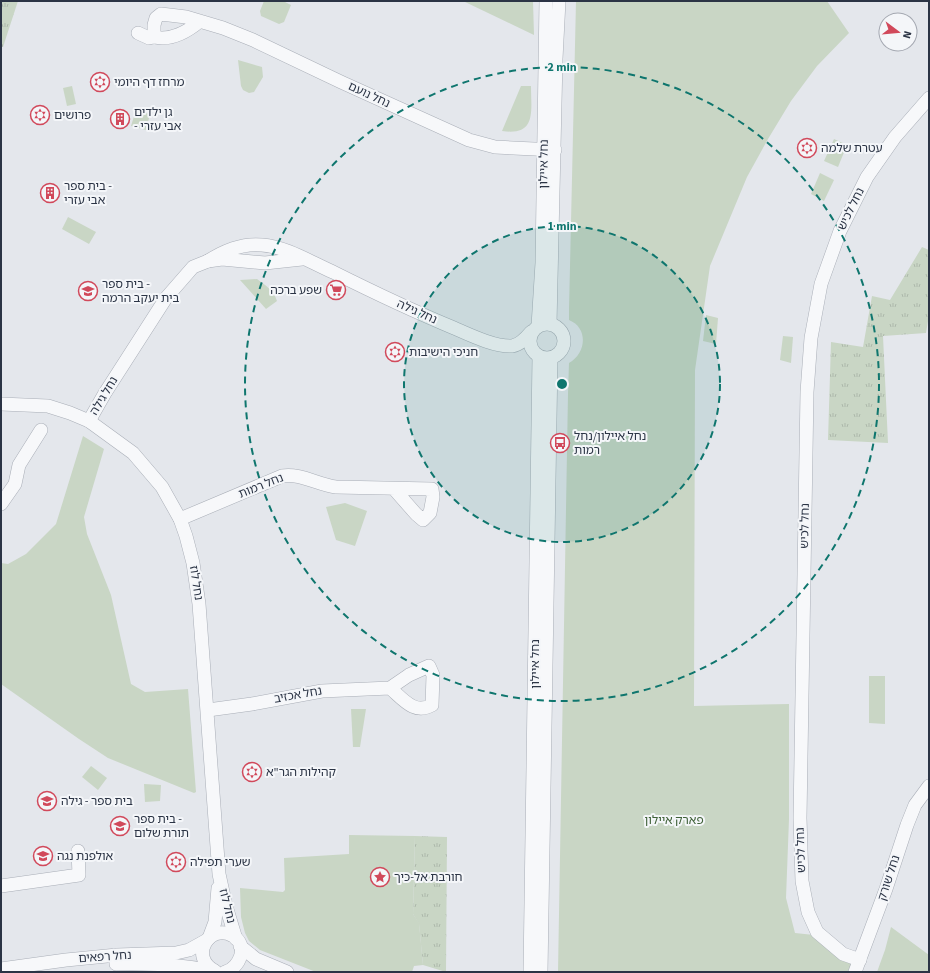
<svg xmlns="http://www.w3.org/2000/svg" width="930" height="973" font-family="'Source Sans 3','Noto Sans Hebrew',sans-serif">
  <defs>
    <pattern id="grass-tufts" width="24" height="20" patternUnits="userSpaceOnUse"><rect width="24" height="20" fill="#c9d6c5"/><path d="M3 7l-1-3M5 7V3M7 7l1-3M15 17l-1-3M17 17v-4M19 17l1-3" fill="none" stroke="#adb8ab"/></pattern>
  </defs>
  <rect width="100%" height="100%" fill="#e4e7ec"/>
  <g fill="url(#grass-tufts)">
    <path d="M1,1H18L3,47H1Z"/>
    <path d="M922,247L929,250V315L926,333L883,336L888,443L828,440L831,342L863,347L872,296L890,300Z"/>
    <path d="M415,836L447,837L446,972L423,965L419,924L413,914Z"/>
  </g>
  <g fill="#c9d6c5">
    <path d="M264,1H283L291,5L284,22L279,24L261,16L260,11Z"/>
    <path d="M463,1H533L534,35Z"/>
    <path d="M576,1H827L849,33L817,66L791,101L768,139L747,177L710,266L695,370L694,706L789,704V819L786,898L795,933L814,935L852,962L848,972H558L568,394L569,363C586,354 589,328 569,320V311Z"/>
    <path d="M238,60L262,67L263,77L254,92L249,93L243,90L241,86Z"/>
    <path d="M72,86L76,104L67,106L63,88Z"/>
    <path d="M521,86H531C531,111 537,136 502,131Z"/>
    <path d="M136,110L150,114L146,130L131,126Z"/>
    <path d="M834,139L847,145L838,167L824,161Z"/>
    <path d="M820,173L834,180L824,201L811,194Z"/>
    <path d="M68,217L96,232L89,244L62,229Z"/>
    <path d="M257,279C265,285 274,290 277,301L266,309L240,280Z"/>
    <path d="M706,315L718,318L716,344L703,341Z"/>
    <path d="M783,336L793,337L791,363L780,360Z"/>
    <path d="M83,436L104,449L84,517L87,534L111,595L131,684L145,692L188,689L196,792L194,793L108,758L79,739L1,684V563L8,564L26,554L56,524Z"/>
    <path d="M345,503L367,511L355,546L336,540L326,507Z"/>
    <path d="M869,676H885V724L869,723Z"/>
    <path d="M351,709H366L360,747H353Z"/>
    <path d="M91,766L107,778L98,790L82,777Z"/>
    <path d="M144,784L161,785L160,801L145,802Z"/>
    <path d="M349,835L415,836L413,914L419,923L423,965L414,966L412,972H316L260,950L249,941L245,933L241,917L240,888L283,892L285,890L284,858L349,854Z"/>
    <path d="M891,927L929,955V972H877L885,950Z"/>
  </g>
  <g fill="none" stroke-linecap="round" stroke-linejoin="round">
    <defs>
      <g id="minor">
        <path d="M200,21C187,32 172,41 154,37V25L156,18L161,14L186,17L223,28L253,40L341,82L469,140L495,147L555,150"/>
        <path d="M138,33L149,38L154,37"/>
        <path d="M208,261C225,250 242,243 262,245C287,247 310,262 333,272C373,292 413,311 454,328C470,335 495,347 512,346C520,345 526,338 531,332"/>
        <circle cx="547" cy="341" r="17"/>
        <path d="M550,324L556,59L559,1"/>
        <path d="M538,326L542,263L546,1"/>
        <path d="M1,404L48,406L70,413L89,421L133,453L162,487L180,519L186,536L193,563L199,604L219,874L226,906L236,939"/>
        <path d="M89,421L105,393L166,298L193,267L208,261L222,259L265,263L302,259"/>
        <path d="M1,504L15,484L19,465L41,430"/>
        <path d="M180,519L282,476C301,473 318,485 336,487L432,489L433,497L430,513L423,520L416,514L394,489"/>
        <path d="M208,710L252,704L322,691L390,688L409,675L429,666L433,675L432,705C414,715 403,699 390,688"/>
        <path d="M1,886L79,875L78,851"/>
        <path d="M209,938L215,922L218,888"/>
        <path d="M240,946L256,959L287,972"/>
        <path d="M860,960L843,954L817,932L808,912L802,881L800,818L807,392L811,338L821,284L840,231L867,177L895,137L929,98"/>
        <path d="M116,964C149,963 182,965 214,971"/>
        <path d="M1,969L66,960L117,955L176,953L189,950L207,940"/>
        <path d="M215,971C188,957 210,922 233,936C249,945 240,968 225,972"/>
        <path d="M530,972L539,357"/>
        <path d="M541,972L551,358"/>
        <path d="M855,972L886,889L907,825L915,805L929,786"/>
      </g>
    </defs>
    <use href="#minor" stroke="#a9aeb7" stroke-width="14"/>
    <use href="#minor" stroke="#f7f8fa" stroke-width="13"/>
  </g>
  <circle cx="562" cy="384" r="158" fill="#0f766e" fill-opacity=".12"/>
  <g fill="none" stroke="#0f766e" stroke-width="2" stroke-dasharray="7 5">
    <circle cx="562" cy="384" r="158"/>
    <circle cx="562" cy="384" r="317"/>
  </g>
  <defs>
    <symbol id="synagogue-ring" viewBox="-11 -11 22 22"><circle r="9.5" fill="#f4f6f9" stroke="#d1495b" stroke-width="1.5"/><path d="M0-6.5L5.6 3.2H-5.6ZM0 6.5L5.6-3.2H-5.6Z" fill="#d1495b"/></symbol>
    <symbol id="building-ring" viewBox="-11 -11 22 22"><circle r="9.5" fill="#f4f6f9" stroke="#d1495b" stroke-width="1.5"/><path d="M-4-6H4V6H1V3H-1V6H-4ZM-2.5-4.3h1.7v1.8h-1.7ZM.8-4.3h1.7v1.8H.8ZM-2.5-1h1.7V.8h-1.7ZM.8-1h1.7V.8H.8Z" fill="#d1495b"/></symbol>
    <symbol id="supermarket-ring" viewBox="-11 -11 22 22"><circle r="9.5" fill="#f4f6f9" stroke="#d1495b" stroke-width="1.5"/><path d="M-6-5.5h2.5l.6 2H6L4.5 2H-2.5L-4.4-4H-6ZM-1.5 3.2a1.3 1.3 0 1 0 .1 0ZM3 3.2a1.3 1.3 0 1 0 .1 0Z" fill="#d1495b"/></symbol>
    <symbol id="school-ring" viewBox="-11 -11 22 22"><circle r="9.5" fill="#f4f6f9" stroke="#d1495b" stroke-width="1.5"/><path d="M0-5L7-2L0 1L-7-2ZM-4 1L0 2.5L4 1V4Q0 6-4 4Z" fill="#d1495b"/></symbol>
    <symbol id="bus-ring" viewBox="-11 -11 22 22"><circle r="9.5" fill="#f4f6f9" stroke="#d1495b" stroke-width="1.5"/><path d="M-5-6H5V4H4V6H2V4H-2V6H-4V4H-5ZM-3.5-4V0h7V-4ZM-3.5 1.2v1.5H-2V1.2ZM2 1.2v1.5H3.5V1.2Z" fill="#d1495b"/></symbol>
    <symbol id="sight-ring" viewBox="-11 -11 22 22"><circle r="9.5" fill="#f4f6f9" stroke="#d1495b" stroke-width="1.5"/><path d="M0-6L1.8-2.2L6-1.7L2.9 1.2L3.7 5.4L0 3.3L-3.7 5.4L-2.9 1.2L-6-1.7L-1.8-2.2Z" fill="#d1495b"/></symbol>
  </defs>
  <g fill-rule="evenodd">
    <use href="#synagogue-ring" x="89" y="71" width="22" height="22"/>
    <use href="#synagogue-ring" x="29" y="104" width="22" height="22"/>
    <use href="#building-ring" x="109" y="108" width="22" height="22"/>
    <use href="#synagogue-ring" x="796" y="137" width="22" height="22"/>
    <use href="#building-ring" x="39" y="182" width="22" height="22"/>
    <use href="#supermarket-ring" x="325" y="279" width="22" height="22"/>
    <use href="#school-ring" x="77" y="280" width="22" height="22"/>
    <use href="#synagogue-ring" x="384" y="341" width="22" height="22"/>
    <use href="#bus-ring" x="549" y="432" width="22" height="22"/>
    <use href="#synagogue-ring" x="241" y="761" width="22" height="22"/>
    <use href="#school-ring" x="36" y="790" width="22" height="22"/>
    <use href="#school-ring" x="109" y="815" width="22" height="22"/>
    <use href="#school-ring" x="32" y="845" width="22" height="22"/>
    <use href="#synagogue-ring" x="165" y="851" width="22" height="22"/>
    <use href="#sight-ring" x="369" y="866" width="22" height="22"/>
  </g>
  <g text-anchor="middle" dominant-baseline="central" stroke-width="4" stroke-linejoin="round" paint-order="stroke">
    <g font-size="12" fill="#2b3445" stroke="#f4f6f9" text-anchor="start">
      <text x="114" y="82">מרחז דף היומי</text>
      <text x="134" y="112">גן ילדים<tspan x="134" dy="14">- אבי עזרי</tspan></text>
      <text x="54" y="115">פרושים</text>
      <text x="821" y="148">עטרת שלמה</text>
      <text x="64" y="186">בית ספר -<tspan x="64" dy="14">אבי עזרי</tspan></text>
      <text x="102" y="284">בית ספר -<tspan x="102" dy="14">בית יעקב הרמה</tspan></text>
      <text x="322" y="290" text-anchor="end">שפע ברכה</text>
      <text x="409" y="352">חניכי הישיבות</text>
      <text x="574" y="436">נחל איילון/נחל<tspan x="574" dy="14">רמות</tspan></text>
      <text x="266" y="772">קהילות הגר"א</text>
      <text x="61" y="801">בית ספר - גילה</text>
      <text x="134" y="819">בית ספר -<tspan x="134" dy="14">תורת שלום</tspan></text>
      <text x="57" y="856">אולפנת נגה</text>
      <text x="190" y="862">שערי תפילה</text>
      <text x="394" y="877">חורבת אל-כיך</text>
    </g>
    <g font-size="12" fill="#2b3445" stroke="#f4f6f9">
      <text transform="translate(369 95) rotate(25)">נחל נועם</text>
      <text transform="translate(544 164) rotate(-89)">נחל איילון</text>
      <text transform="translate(851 209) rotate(-64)">נחל לכיש</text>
      <text transform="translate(417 312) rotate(24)">נחל גילה</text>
      <text transform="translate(104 396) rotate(-59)">נחל גילה</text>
      <text transform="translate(261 486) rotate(-22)">נחל רמות</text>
      <text transform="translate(805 526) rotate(-89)">נחל לכיש</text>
      <text transform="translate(196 583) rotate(81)">נחל לוז</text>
      <text transform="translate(535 664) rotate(-90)">נחל איילון</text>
      <text transform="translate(298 695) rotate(-10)">נחל אכזיב</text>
      <text transform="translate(801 850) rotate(-92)">נחל לכיש</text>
      <text transform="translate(889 878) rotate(-72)">נחל שורק</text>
      <text transform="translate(227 906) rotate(76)">נחל לוז</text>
      <text transform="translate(105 957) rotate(-4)">נחל רפאים</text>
    </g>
    <g font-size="12" fill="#3f6138" stroke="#f4f6f9">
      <text x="674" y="820">פארק איילון</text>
    </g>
  </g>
  <circle cx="562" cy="384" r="6" fill="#0f766e" stroke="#f4f6f9" stroke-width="2"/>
  <g font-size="12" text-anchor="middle" font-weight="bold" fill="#0f766e" stroke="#f4f6f9" stroke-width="4" stroke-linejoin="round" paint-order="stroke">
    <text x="562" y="71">2 min</text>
    <text x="562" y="230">1 min</text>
  </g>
  <rect width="930" height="973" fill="none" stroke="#2b3445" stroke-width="4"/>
  <g transform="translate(898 32) rotate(106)"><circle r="19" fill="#f4f6f9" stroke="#a4a8b1"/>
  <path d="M0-3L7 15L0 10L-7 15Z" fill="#d1495b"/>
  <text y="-6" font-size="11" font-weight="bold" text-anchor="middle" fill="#2b3445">N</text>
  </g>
</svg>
